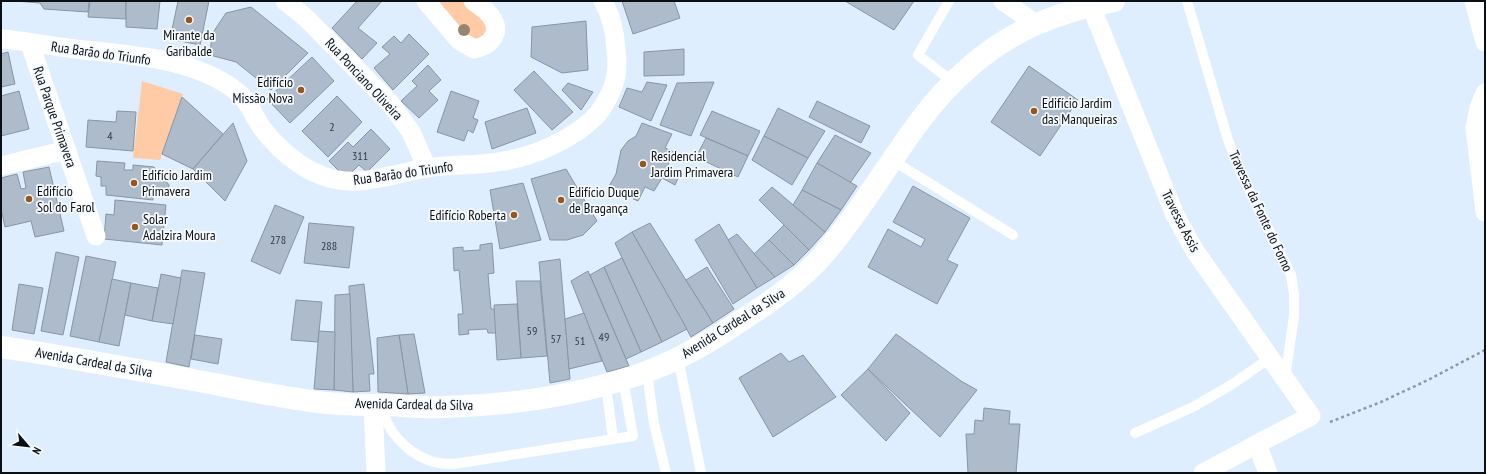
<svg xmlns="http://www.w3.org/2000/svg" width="1486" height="474" font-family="'PT Sans Narrow',sans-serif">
  <rect width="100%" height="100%" fill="#dfeefe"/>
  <g fill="#ffcba6">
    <path d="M431,1H463L486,18L490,29L484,39L475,42Z"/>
    <path d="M142,81L183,94L160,160L133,158Z"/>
  </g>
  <g fill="#adbbcb" stroke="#8795a4">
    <path d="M15,1H89L88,12L44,9L40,3Z"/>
    <path d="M90,1H126V19L88,17Z"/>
    <path d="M126,1H160L157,29L126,27Z"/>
    <path d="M178,1H209L200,45L170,39Z"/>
    <path d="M357,1H382L358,28L377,43L362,59L332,28Z"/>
    <path d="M622,1H674L680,18L633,34Z"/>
    <path d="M845,1H914L894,30Z"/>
    <path d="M251,7L308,53L271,90L236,62L210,55L212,34L226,13Z"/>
    <path d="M586,21L588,70L562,73L531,57L532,27Z"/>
    <path d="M409,34L429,54L393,90L374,68L390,54L382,47L394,36L401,43Z"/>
    <path d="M684,49V75L644,76V52Z"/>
    <path d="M8,52L15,84L1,87V54Z"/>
    <path d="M312,57L334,81L290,123L267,99Z"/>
    <path d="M428,65L441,80L429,91L438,100L419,118L401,101L417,86L412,81Z"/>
    <path d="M1029,66L1078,100L1040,156L991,122Z"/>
    <path d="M534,71L573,112L552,130L514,90Z"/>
    <path d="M647,82L667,85L651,121L619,107L627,88L642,92Z"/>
    <path d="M714,82L691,136L660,125L677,83Z"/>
    <path d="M568,83L593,92L581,110L562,90Z"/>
    <path d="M19,91L29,129L1,136V96Z"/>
    <path d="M451,91L479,101L473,118L478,120L473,133L468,130L464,141L437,132Z"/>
    <path d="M337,96L362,122L328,157L302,131Z"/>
    <path d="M182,97L223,134L193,169L162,154Z"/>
    <path d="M817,101L870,126L861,143L809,117Z"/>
    <path d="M527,108L536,133L492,149L485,122Z"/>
    <path d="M778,108L825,131L808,158L764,136Z"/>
    <path d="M117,111L136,112L133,151L86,147L88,120L116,122Z"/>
    <path d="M712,111L760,131L748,156L700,135Z"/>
    <path d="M233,123L247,161L225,201L193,169Z"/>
    <path d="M642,123L672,134L665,148L674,152L667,167L680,174L675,185L662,178L654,191L645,187L638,201L608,188L616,174L621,150L628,141L636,136Z"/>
    <path d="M371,129L390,149L367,172L359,165L346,178L329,161L348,142L353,147Z"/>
    <path d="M835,135L871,153L850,183L817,163Z"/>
    <path d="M764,136L808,158L792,185L752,160Z"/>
    <path d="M706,138L748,156L738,177L696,157Z"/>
    <path d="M97,161L125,163L124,170H133V165L154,167L159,172V180H165L169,185L168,197L153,195V200L106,195V186H101V177L96,176Z"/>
    <path d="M817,163L857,186L841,210L802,190Z"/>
    <path d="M49,167L64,231L35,237L31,221L5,227L1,209V178L17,174L21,189L26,188L23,172Z"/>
    <path d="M566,169L597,221L583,235L567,240H550L531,179Z"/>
    <path d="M523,183L541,240L500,249L490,190Z"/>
    <path d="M913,186L970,218L947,260L958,265L937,304L868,267L888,229L921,247L925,239L893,222Z"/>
    <path d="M772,187L825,232L809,250L759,200Z"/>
    <path d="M802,190L841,210L825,232L793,205Z"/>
    <path d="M115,200L166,205L162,245L104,239L106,214L114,215Z"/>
    <path d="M275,205L304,217L280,274L251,261Z"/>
    <path d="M309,223L354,227L349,268L304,263Z"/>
    <path d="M650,223L713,323L691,337L632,232Z"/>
    <path d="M719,224L757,288L733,304L695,240Z"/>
    <path d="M784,225L809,250L794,265L769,240Z"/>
    <path d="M632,232L687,329L662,342L615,243Z"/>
    <path d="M737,234L775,277L757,288L728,240Z"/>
    <path d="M769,240L794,265L775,277L754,254Z"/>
    <path d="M492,243L494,273L488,274L491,309H496L498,333H488L487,329L468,330L469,334L459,335L458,314H463L459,270L454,271L453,248L463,247V251L480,250V245Z"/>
    <path d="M56,252L79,257L63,335L41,331Z"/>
    <path d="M86,256L116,262L99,342L70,336Z"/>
    <path d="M622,258L662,342L641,352L604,267Z"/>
    <path d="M560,259L570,379L550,383L539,262Z"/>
    <path d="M604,267L641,352L626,359L590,275Z"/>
    <path d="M707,267L734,309L713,323L686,280Z"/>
    <path d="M182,270L205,273L189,367L166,362Z"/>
    <path d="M588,271L626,359L629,366L607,372L571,281Z"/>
    <path d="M161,274L181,278L173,324L152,321Z"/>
    <path d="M112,279L131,283L119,346L99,342Z"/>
    <path d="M516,281H540L547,356L521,358Z"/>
    <path d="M131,283L158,288L152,321L125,315Z"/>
    <path d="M19,284L43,288L34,334L12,330Z"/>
    <path d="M364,284L374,374H369L370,391L353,392L349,286Z"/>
    <path d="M350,294L353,392L334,390L335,295Z"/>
    <path d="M296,300L322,302L318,342L291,340Z"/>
    <path d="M517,304L521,358L497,360L494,305Z"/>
    <path d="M584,313L602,361L569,369L565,319Z"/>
    <path d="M319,331L335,332L334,390L314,389Z"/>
    <path d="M414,334L425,393L408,394L399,335Z"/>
    <path d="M896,334L961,381L977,390L940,437L868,369Z"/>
    <path d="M195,335L222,339L218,364L191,359Z"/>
    <path d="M399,335L408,394L378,392L377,338Z"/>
    <path d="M781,353L789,362L803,355L836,397L773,437L739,378Z"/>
    <path d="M868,369L910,413L886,441L841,395Z"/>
    <path d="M984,408L1010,411L1009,424H1020L1016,473H968L966,434H974L975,420L983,421Z"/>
  </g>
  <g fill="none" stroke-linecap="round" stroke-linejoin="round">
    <path stroke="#8e99a5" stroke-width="2.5" stroke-dasharray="3 3" stroke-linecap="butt" d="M1330,422L1381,402L1428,380L1485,350"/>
    <g stroke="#fff" stroke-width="10">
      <path d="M949,1L918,55L953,82"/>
      <path d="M1187,1L1228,140L1239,169L1291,275L1294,294V316L1285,379"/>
      <path d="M892,160L1013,235"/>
      <path d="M678,358L701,473"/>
      <path d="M647,372L654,424L666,473"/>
      <path d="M606,385L613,439"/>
      <path d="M382,405C384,412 385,420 389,426C398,443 419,460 439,463C444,464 449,464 454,464L633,436L623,379"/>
      <path d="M1135,433L1193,407L1231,385L1270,358"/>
    </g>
    <g stroke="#fff" stroke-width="19">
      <path d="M285,1L305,17L390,103L411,132L427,168"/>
      <path d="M426,1L459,40L474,49C491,46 503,32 490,15C486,10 479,5 473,1"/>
      <path d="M1003,1L1036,24"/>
      <path d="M1474,1L1485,42"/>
      <path d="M1091,6L1175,215L1195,251L1311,416L1257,444L1268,473"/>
      <path d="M1,39C26,41 50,46 75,49C127,55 191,57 235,90C248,99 253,115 262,128C277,148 300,168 323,176C356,189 393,174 426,168C452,164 478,166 504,161C535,156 572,139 594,118C603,109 612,92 615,80C618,70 617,59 616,49C615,33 611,15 603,1"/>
      <path d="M30,44L96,236"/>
      <path d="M1485,93L1479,108L1475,128L1485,212"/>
      <path d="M1,166L67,150"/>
      <path d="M373,405L376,473"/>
      <path d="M1203,473L1257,444"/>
    </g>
    <path stroke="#fff" stroke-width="22" d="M1,347L34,352C89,361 144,371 199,381C241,389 284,398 327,403C348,405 369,405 389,405C408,406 426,408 445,407C513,405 582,395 646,372C676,361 706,344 733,326C766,305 800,282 825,253C860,212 887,165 919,122C949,81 990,44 1037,24C1062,13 1088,6 1114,1"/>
  </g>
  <circle fill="#978473" cx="464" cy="30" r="6"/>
  <g fill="#96571f" stroke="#f7fafd" stroke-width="1.5">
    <circle cx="189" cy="20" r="4"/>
    <circle cx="301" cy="90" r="4"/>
    <circle cx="1034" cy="111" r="4"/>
    <circle cx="643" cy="164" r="4"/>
    <circle cx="134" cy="183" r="4"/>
    <circle cx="29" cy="199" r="4"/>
    <circle cx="561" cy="200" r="4"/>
    <circle cx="514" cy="215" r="4"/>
    <circle cx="135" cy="227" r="4"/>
  </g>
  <g text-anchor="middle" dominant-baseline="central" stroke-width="3.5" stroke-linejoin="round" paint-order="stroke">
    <g font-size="12" fill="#333a42">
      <text x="332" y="126">2</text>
      <text x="110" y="135">4</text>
      <text x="360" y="155">311</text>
      <text x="278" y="239">278</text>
      <text x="329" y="245">288</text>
      <text x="532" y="330">59</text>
      <text x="604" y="336">49</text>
      <text x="556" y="338">57</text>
      <text x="580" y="340">51</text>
    </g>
    <g font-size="14" fill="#0a0f14" stroke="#f7fafd" text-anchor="start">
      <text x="189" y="35" text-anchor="middle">Mirante da<tspan x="189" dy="16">Garibalde</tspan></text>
      <text x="293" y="82" text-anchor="end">Edifício<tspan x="293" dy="16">Missão Nova</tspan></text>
      <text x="1042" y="103">Edifício Jardim<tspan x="1042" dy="16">das Manqueiras</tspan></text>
      <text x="651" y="156">Residencial<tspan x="651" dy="16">Jardim Primavera</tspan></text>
      <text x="142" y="175">Edifício Jardim<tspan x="142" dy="16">Primavera</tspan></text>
      <text x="37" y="191">Edifício<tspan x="37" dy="16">Sol do Farol</tspan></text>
      <text x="569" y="192">Edifício Duque<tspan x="569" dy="16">de Bragança</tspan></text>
      <text x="506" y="215" text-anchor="end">Edifício Roberta</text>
      <text x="143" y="219">Solar<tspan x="143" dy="16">Adalzira Moura</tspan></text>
    </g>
    <g font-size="14" fill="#0a0f14" stroke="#f7fafd">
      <text transform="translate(101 53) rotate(8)">Rua Barão do Triunfo</text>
      <text transform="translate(364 79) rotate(47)">Rua Ponciano Oliveira</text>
      <text transform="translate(55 117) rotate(71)">Rua Parque Primavera</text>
      <text transform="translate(403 173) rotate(-8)">Rua Barão do Triunfo</text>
      <text transform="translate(1261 211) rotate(65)">Travessa da Fonte do Forno</text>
      <text transform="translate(1181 221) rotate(63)">Travessa Assis</text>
      <text transform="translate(733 323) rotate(-32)">Avenida Cardeal da Silva</text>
      <text transform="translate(94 362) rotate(10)">Avenida Cardeal da Silva</text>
      <text transform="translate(414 404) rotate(1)">Avenida Cardeal da Silva</text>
    </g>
  </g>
  <rect width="1486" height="474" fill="none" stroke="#0a0f14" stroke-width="4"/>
  <g transform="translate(28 446) rotate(118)" stroke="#f7fafd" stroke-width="3" paint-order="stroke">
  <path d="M0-3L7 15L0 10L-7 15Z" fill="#0a0f14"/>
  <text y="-6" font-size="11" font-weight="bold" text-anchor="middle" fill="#0a0f14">N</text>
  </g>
</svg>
